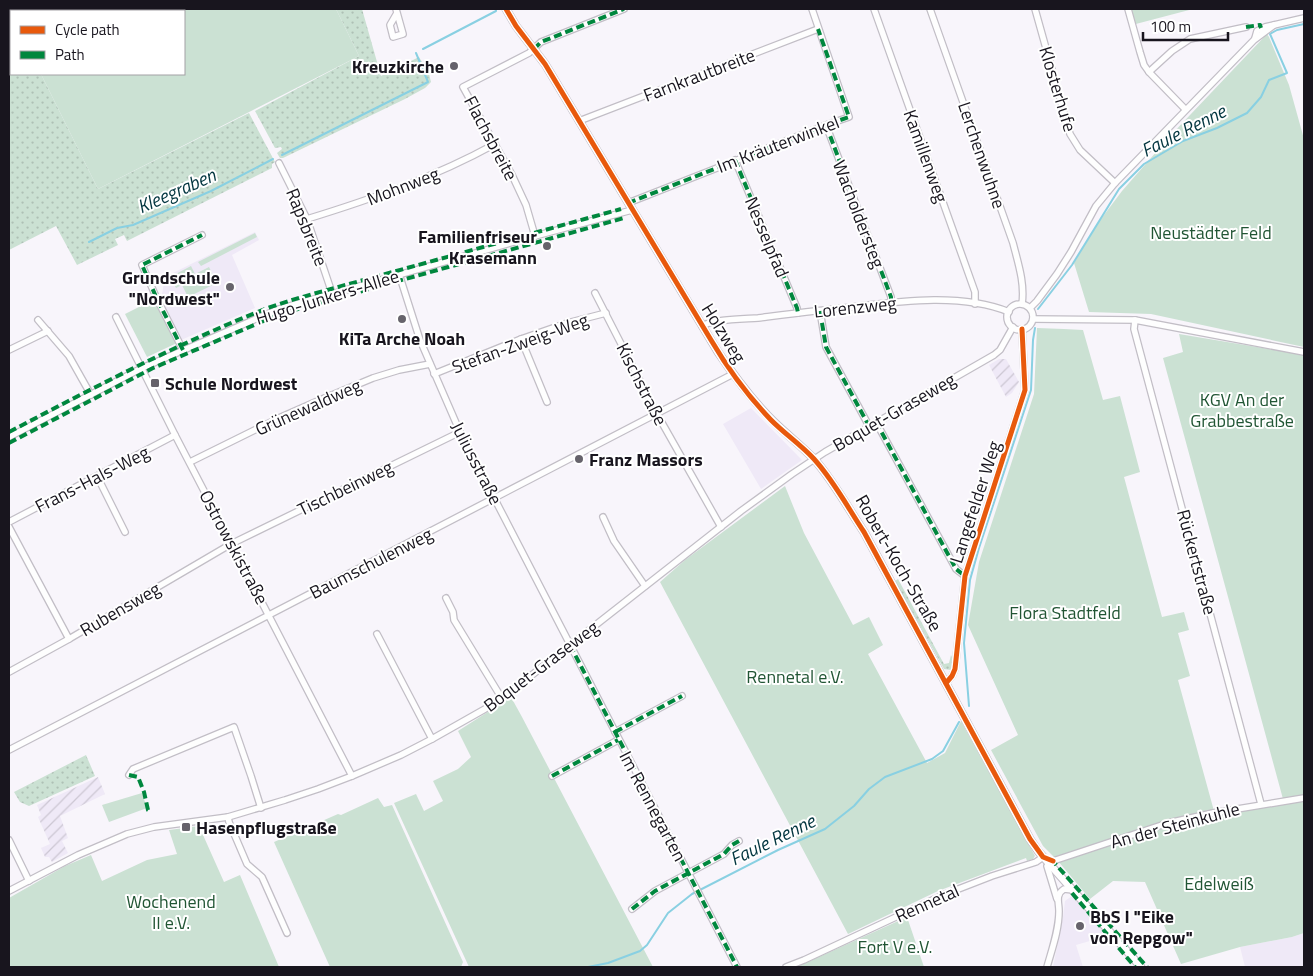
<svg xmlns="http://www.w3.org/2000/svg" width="1313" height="976" font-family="'Titillium Web',sans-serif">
  <defs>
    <pattern id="industrial-furrows" width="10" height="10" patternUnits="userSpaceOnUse" patternTransform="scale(1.25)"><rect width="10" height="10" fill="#efe9f7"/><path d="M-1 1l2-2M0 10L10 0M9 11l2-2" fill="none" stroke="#ccc7d3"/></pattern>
    <pattern id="grass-dots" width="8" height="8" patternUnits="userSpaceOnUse" patternTransform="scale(1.25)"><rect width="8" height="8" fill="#cbe1d3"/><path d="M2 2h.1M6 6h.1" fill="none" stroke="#aec0b5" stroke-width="1.8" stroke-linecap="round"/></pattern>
  </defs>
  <rect width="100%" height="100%" fill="#f8f5fb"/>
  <g fill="#efe9f7">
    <path d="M255,232L259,240L232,255L255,308L181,340L161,300L165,277Z"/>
    <path d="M751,408L802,460L761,489L723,424Z"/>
    <path d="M1072,896L1107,936L1076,945L1083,967H1053L1063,917L1065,901Z"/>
    <path d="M1304,933V967H1245L1240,947L1292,937Z"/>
  </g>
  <g fill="url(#industrial-furrows)">
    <path d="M999,359H1006L1019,382L1012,393L1006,397L989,365Z"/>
    <path d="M98,777L105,794L60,816L68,838L62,841L68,853L52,862L49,857H45L41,848L50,844L38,817L41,815L37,805Z"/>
  </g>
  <g fill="url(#grass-dots)">
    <path d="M336,9H362L381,76L419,57L429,74L431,82L425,88L405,99L283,158H280L277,153L282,149L281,147L275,148L255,111L359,56Z"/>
    <path d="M11,20V74H41L98,189L249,113L275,162L272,164V168L127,241L124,235L115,239L118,245L77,265L56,226L9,250V21Z"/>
    <path d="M898,579L944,664L949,663L951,655L953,659V666L951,670L944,669L895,581Z"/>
    <path d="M86,755L95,776L29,806L20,802L14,792Z"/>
  </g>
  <g fill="#cbe1d3">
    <path d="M9,9H336L359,56L98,189L41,74H184V11H11V20L9,21Z"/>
    <path d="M1128,9H1193L1132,25Z"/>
    <path d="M1267,34L1269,37L1289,85L1304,139V347L1151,314L1089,312L1074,263L1098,223L1122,191L1171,135Z"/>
    <path d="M255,233L257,237L201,266L198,262Z"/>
    <path d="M191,266L195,274L209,267L217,283L188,297L182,285L176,288L170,277Z"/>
    <path d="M155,299L177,343L147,357L125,314Z"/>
    <path d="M1037,328L1064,329L1083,330L1103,400L1120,396L1140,472L1124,477L1162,617L1184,612L1189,630L1178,633L1190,676L1178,680L1214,811L1055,858L1043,846L991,750L1018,735L968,625L979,562L1034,394Z"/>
    <path d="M1179,334L1304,355V795L1283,799L1163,358L1183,352Z"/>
    <path d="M785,486L804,533L853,625L869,617L883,645L868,654L927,763L945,753L961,721L1035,856L1033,859L1027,861L1026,858L938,891L848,934L660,582L685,560Z"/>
    <path d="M511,697L522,717L653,967H469L394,803L416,794L424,811L443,801L433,781L458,769L471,757L458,731Z"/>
    <path d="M142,793L147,808L109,822L102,805Z"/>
    <path d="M378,798L384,807L392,805L463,962L461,967H330L274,842L338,814L341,815Z"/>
    <path d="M1304,801V933L1292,937L1240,947L1181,964L1145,882L1113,881L1090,899L1058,861L1164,827L1244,810Z"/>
    <path d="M199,826L224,882L240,875L279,967H9V898L65,866L91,855L102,881L147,860L177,854L169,830Z"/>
    <path d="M907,917L924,967H794L810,961Z"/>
  </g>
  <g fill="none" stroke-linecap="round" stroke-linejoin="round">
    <g stroke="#89d0e2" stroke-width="2">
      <path d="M423,49L496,11V9"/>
      <path d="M282,155L428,82L416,53"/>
      <path d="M89,242L117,228L133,225L211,191L273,159"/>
      <path d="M1038,309L1072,265L1119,189L1144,164L1183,141L1217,128L1247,113L1261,97L1269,80L1287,73L1270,34L1277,30L1304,24"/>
      <path d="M969,706L964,643L970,580L979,548L1031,390L1033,340L1035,328"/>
      <path d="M482,967H514"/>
      <path d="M588,967L608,963L640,951L647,945L668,913L692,894L778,850L825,829L854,806L869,789L885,777L932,759L943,751L959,722"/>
    </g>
    <defs>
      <g id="minor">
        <path d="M396,9L403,34L393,37L390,25L397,13"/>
        <path d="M874,9L975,292V304"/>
        <path d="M930,9L1013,243C1018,263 1025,283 1022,304"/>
        <path d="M1035,9L1070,134L1080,150L1115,183"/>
        <path d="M1128,9L1140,52L1144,65L1149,72L1185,109"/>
        <path d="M1255,38L1257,31L1265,27L1304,18"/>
        <path d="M1149,72L1172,51L1190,39L1246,27"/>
        <path d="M579,121L818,29"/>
        <path d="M826,125L891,297V303"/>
        <path d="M735,160L797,308L798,313"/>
        <path d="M279,163L307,219L332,293"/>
        <path d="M628,203L826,125L849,117L812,9"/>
        <path d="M307,219C372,199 435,177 495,144"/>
        <path d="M535,236L526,205L512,175L463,87L529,53L541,42L624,9"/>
        <path d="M399,274L420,340L460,432L737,967"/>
        <path d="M595,293L657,414L721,527"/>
        <circle cx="1020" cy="317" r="13"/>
        <path d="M1030,308L1037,301L1057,274L1071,252L1096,206L1115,183L1254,40L1274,25"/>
        <path d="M820,311L826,347L869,426"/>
        <path d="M116,317L175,435L352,776"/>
        <path d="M1033,319L1135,320L1304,352"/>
        <path d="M38,320L69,356L91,395"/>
        <path d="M1135,320L1134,329L1261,804"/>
        <path d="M702,326C712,319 744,319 758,318C790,314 821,310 853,307C902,301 962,293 1009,312"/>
        <path d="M521,339L547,402"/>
        <path d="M9,350L48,331"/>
        <path d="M183,350L157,299L142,265L202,235"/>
        <path d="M434,374L521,339L567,323L606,313"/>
        <path d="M876,422L956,569L965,576"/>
        <path d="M9,437L142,368L279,309L535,236L632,210"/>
        <path d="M190,462L279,418L320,400L373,378L399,370L430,364"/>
        <path d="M97,476L125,532"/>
        <path d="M603,517L614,541L645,586"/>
        <path d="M9,522L175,435"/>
        <path d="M9,527L69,639"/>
        <path d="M446,598L453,612L454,620L501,697"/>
        <path d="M377,634L432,739"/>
        <path d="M9,672L69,639L231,544L460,432"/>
        <path d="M946,683L952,676L955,669L965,576L1025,390L1022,329"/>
        <path d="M615,732L682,696"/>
        <path d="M9,750L733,374"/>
        <path d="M129,775L133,769L234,727L251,776L261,808"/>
        <path d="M552,776L618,740"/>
        <path d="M228,817L229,822L247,864L262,877L287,933"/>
        <path d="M9,840L29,881"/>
        <path d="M9,891L78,855L127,834L154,827L228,817L285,800L318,789L352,776L401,755L432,739L485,709L514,689L741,511L792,474L825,452L994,355L1000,350L1013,327"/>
        <path d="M1057,899L1047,866L1053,861L1168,823L1213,813L1304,798"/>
        <path d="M632,909L655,891L724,854L732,845L739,841"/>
        <path d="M786,967L804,960L943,895L992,876L1036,862L1043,857"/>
        <path d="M1047,967C1052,949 1059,930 1059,911C1059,902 1055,895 1064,889L1073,890"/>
      </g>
      <path id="tertiary" d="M506,9L516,26L545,64L718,352C734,376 752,400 773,421C786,434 802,446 815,460C834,482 848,508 864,532L1030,839L1038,851L1141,967"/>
    </defs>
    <use href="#minor" stroke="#c2bec6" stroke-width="8"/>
    <use href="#tertiary" stroke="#c2bec6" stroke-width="9"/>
    <use href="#minor" stroke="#fefefe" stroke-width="5.5"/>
    <use href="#tertiary" stroke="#fefefe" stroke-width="7"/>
    <g stroke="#00873e" stroke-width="4" stroke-dasharray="8 4" stroke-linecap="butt">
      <path d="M1246,27L1260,25L1261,28"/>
      <path d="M534,49L541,42L624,9"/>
      <path d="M826,125L891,297V303"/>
      <path d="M735,160L797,308L798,313"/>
      <path d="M628,203L826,125L849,117L818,29"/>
      <path d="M820,311L826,347L869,426"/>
      <path d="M183,350L157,299L142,265L202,235"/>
      <path d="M876,422L956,569L965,576"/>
      <path d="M9,432C93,388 177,344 265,309C287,301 309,295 331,289L621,209"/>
      <path d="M9,443L153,368L280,314L624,218"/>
      <path d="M570,645L737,967"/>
      <path d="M615,732L682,696"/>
      <path d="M129,775L138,777L144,792L148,810L151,812"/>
      <path d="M552,776L618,740"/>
      <path d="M1051,859L1147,967"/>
      <path d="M1072,893L1135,967"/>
      <path d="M632,909L655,891L724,854L732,845L739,841"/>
    </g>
    <defs>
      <g id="cycleway">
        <path d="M506,9L516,26L545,64L711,340C728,369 748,396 771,420C785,434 801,445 814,459C834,481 848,508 864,532L1030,839L1043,857L1053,861"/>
        <path d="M946,683L952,676L955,669L965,576L1025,390L1022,329"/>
      </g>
    </defs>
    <use href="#cycleway" stroke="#fff" stroke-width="8"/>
    <use href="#cycleway" stroke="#e8590c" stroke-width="5"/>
  </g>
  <g fill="#66636b" stroke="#fff" stroke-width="2">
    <circle cx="454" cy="66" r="5"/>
    <circle cx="547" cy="246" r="5"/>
    <circle cx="230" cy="287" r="5"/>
    <circle cx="402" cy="319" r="5"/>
    <rect x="150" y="378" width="10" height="10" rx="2.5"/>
    <circle cx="579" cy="459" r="5"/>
    <rect x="181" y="822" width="10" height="10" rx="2.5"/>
    <circle cx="1080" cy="926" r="5"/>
  </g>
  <g text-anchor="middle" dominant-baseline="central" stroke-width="4" stroke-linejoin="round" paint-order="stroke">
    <g font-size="18" font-weight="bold" fill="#18151e" stroke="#fff" text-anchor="start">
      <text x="444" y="66" text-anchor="end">Kreuzkirche</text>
      <text x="537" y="236" text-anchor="end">Familienfriseur<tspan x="537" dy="21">Krasemann</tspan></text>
      <text x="220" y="277" text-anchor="end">Grundschule<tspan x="220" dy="21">"Nordwest"</tspan></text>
      <text x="402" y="338" text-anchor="middle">KiTa Arche Noah</text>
      <text x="165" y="383">Schule Nordwest</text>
      <text x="589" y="459">Franz Massors</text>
      <text x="196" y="827">Hasenpflugstraße</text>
      <text x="1090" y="916">BbS I "Eike<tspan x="1090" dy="21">von Repgow"</tspan></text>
    </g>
    <g font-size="18" fill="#18151e" stroke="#fff">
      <text transform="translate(699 75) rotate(-21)">Farnkrautbreite</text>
      <text transform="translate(1058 89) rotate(73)">Klosterhufe</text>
      <text transform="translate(491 138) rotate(62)">Flachsbreite</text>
      <text transform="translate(778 144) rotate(-21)">Im Kräuterwinkel</text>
      <text transform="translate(982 155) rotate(71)">Lerchenwuhne</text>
      <text transform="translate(926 156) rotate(70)">Kamillenweg</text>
      <text transform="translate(403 186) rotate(-21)">Mohnweg</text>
      <text transform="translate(859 214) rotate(69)">Wacholdersteg</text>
      <text transform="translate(307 227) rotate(68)">Rapsbreite</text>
      <text transform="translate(767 237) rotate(67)">Nesselpfad</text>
      <text transform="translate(327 297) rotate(-17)">Hugo-Junkers-Allee</text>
      <text transform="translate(855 307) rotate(-6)">Lorenzweg</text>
      <text transform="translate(724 333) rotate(58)">Holzweg</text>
      <text transform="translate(520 343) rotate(-20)">Stefan-Zweig-Weg</text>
      <text transform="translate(642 384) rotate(63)">Kischstraße</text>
      <text transform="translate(308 407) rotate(-24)">Grünewaldweg</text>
      <text transform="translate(894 412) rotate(-30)">Boquet-Graseweg</text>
      <text transform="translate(477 463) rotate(63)">Juliusstraße</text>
      <text transform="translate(92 479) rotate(-27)">Frans-Hals-Weg</text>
      <text transform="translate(345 488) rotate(-26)">Tischbeinweg</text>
      <text transform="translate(975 502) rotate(-72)">Langefelder Weg</text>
      <text transform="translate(234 547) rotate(62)">Ostrowskistraße</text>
      <text transform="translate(1197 562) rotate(75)">Rückertstraße</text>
      <text transform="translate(371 563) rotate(-27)">Baumschulenweg</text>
      <text transform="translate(899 563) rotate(60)">Robert-Koch-Straße</text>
      <text transform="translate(120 609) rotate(-30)">Rubensweg</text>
      <text transform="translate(541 666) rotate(-37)">Boquet-Graseweg</text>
      <text transform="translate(653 806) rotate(62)">Im Rennegarten</text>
      <text transform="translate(1175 825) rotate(-15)">An der Steinkuhle</text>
      <text transform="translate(927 903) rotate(-24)">Rennetal</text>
    </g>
    <g font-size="18" fill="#215534" stroke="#fff">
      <text x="1211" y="232">Neustädter Feld</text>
      <text x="1242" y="399">KGV An der<tspan x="1242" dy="21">Grabbestraße</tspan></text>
      <text x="1065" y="612">Flora Stadtfeld</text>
      <text x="795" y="676">Rennetal e.V.</text>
      <text x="1219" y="883">Edelweiß</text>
      <text x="171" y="901">Wochenend<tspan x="171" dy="21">II e.V.</tspan></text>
      <text x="895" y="946">Fort V e.V.</text>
    </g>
    <g font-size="19" font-style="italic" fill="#02353f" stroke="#fff">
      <text transform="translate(1183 130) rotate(-27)">Faule Renne</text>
      <text transform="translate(176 190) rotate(-24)">Kleegraben</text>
      <text transform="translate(772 839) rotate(-26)">Faule Renne</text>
    </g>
  </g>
  <rect width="1313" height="976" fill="none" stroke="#18151e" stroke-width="20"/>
  <rect x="10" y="10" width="175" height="65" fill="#ffffff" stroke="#a3a1a5"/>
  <rect x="20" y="26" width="25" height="8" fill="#e8590c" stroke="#a3a1a5"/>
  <text x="55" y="35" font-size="15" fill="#18151e">Cycle path</text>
  <rect x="20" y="51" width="25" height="8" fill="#00873e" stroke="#a3a1a5"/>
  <text x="55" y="60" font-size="15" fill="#18151e">Path</text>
  <path d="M1143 32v8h85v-8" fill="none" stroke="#18151e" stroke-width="2.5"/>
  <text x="1150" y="32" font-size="15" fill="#18151e" stroke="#ffffff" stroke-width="4" paint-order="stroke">100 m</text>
</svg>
